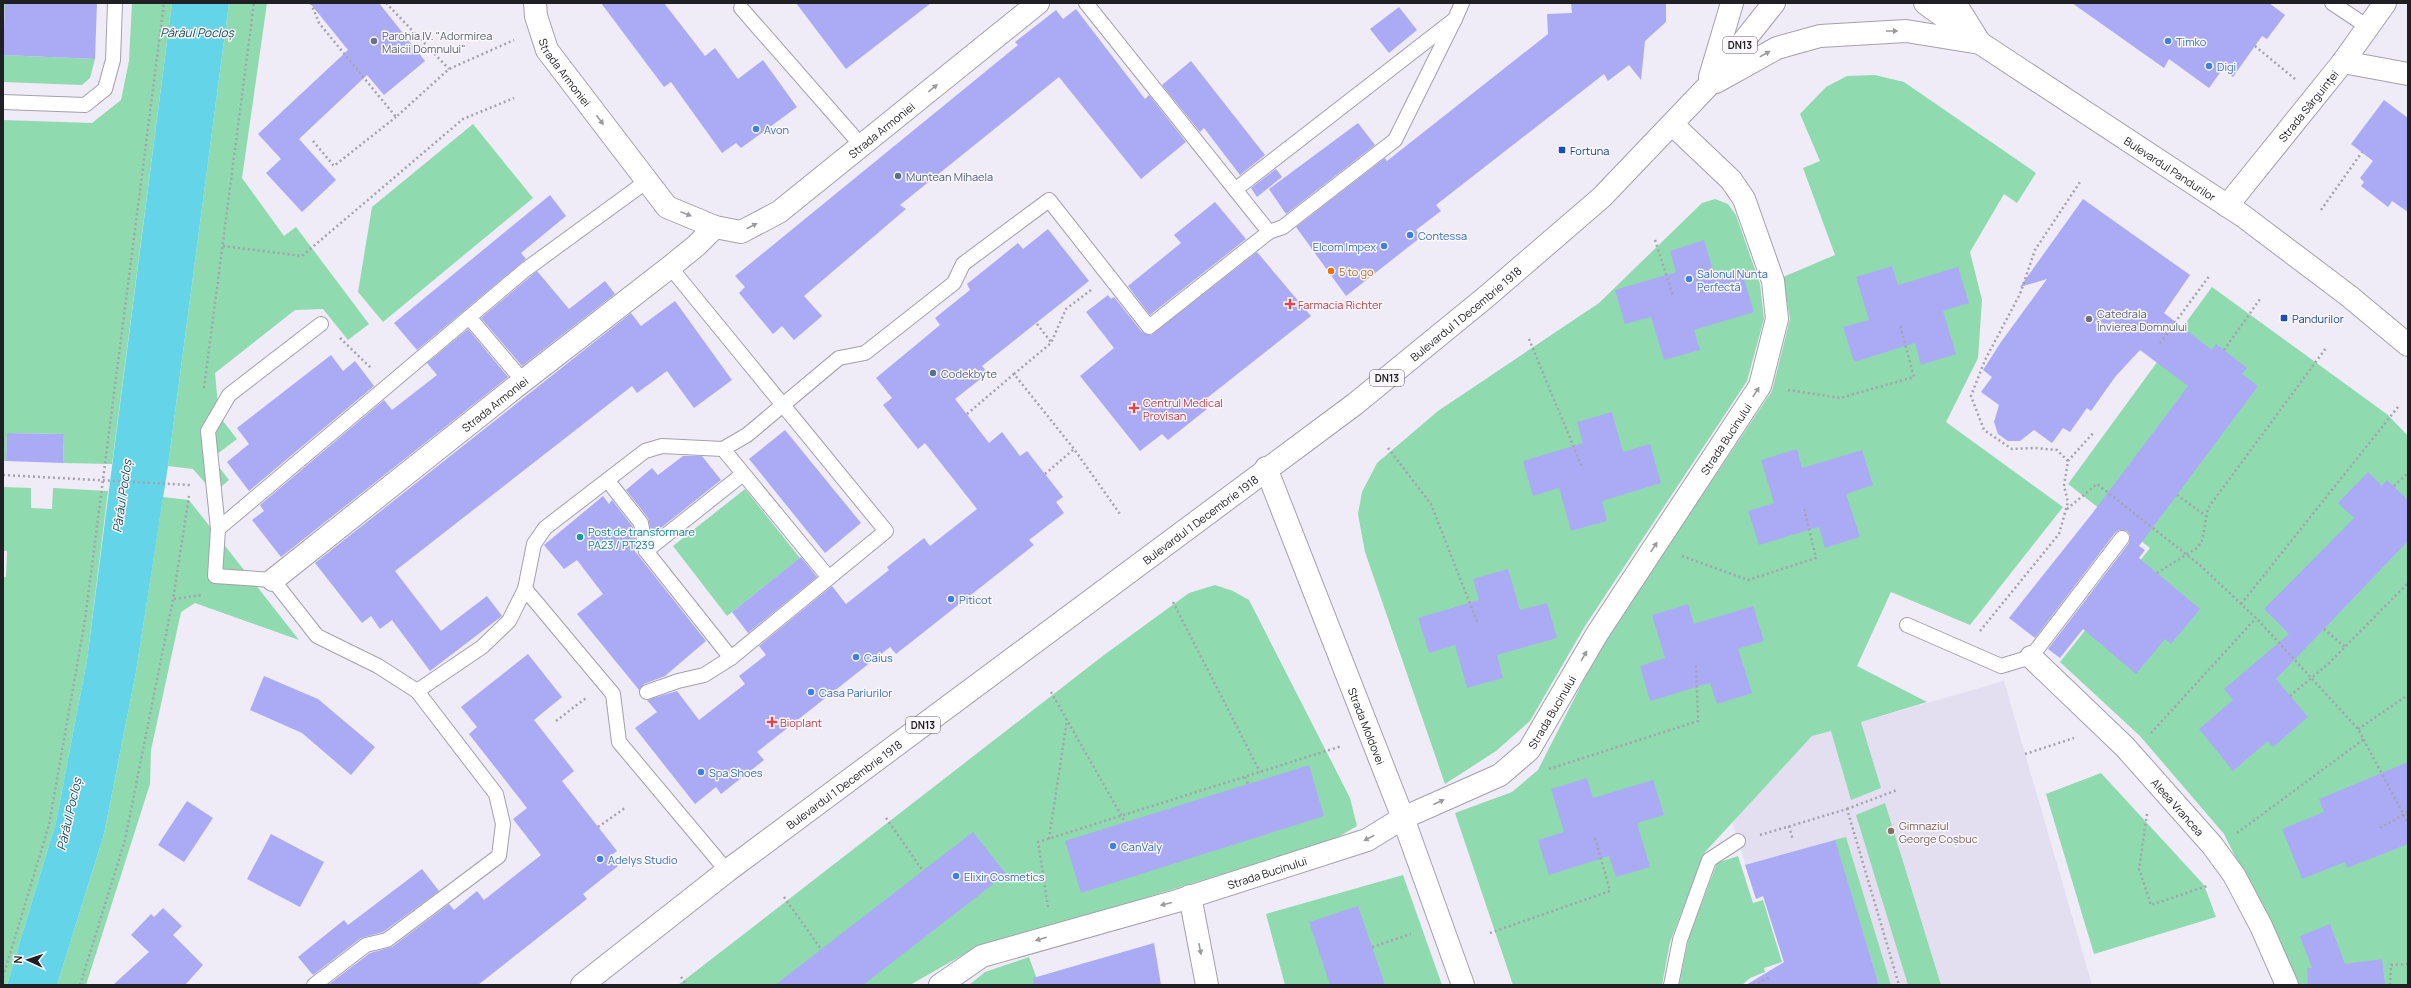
<svg xmlns="http://www.w3.org/2000/svg" width="2411" height="988" font-family="Manrope,sans-serif">
  <rect width="100%" height="100%" fill="#efebf7"/>
  <path fill="#e4def1" d="M2004,681L2092,985L1773,983L1769,971L1785,965L1767,908L1766,895L1756,899L1732,821L1812,736Z"/>
  <g fill="#90dab0">
    <path d="M3,3H5L3,55L95,59L90,78L82,85L3,82Z"/>
    <path d="M132,3H172L112,464L63,463L64,434L7,433L6,461H3V120L92,123L121,100L129,61Z"/>
    <path d="M229,3H267L242,178L284,236L296,227L369,324L348,340L323,309L295,310L215,373L219,416L237,439L212,458L229,480L214,493L193,469L168,466Z"/>
    <path d="M1875,75L1904,82L2036,173L2017,203L2004,194L1970,252L1982,300L1978,358L1946,422L2063,507L1970,625L1891,592L1857,666L1927,702L1861,722L1881,788L1851,800L1831,731L1812,736L1705,852L1670,942L1662,985H1513L1455,813L1512,792L1538,770L1600,648L1772,391L1790,319L1783,277L1835,255L1803,168L1820,161L1800,114L1826,87L1847,76Z"/>
    <path d="M473,124L533,198L383,322L358,292L372,207Z"/>
    <path d="M1715,199L1728,204L1736,215L1760,284L1764,319L1747,381L1585,626L1530,721L1496,751L1445,784L1365,552L1358,514L1362,492L1377,463L1438,411L1599,303L1702,203Z"/>
    <path d="M2212,287L2388,415L2408,436V985H2299L2224,834L2140,736L2060,662L2150,548L2068,484Z"/>
    <path d="M3,487L31,488V508L52,509L53,488L108,491L87,660L56,822L7,985H3V577H6L7,551H3Z"/>
    <path d="M745,489L800,558L727,616L673,546Z"/>
    <path d="M163,497L189,500L299,640L195,603L181,612L151,750L150,784L86,985H57L104,834L136,672Z"/>
    <path d="M1215,585L1233,591L1249,600L1350,798L1357,826L1333,840L966,953L910,985H678L1104,655L1189,593Z"/>
    <path d="M2101,773L2204,885L2216,917L2094,954L2046,794Z"/>
    <path d="M1885,803L1941,985H1908L1856,815Z"/>
    <path d="M1846,837L1891,985H1879L1834,840Z"/>
    <path d="M1738,856L1753,903L1763,900L1782,962L1764,968L1765,972L1750,978L1742,985H1679L1689,937L1717,863Z"/>
    <path d="M1403,875L1442,985H1285L1266,914Z"/>
    <path d="M1029,957L1039,985H969L985,972Z"/>
  </g>
  <path fill="#64d5e9" d="M172,3H229L168,466L136,672L104,834L57,985H7L56,822L87,660Z"/>
  <g fill="#ababf5">
    <path d="M5,3H97L95,59L3,55Z"/>
    <path d="M310,3H379L425,61L384,95L367,75L299,139L336,180L302,212L266,173L281,159L258,134L348,50Z"/>
    <path d="M601,3H664L705,56L715,48L738,79L763,60L797,107L741,148L736,143L722,153L671,82L664,87Z"/>
    <path d="M796,3H931L846,69Z"/>
    <path d="M1571,3H1666V22L1645,41L1641,80L1629,65L1608,81L1604,74L1436,205L1441,211L1416,230L1421,237L1346,296L1296,227L1385,158L1387,161L1548,34L1547,14L1572,13Z"/>
    <path d="M2072,3H2269L2285,15L2267,39L2262,36L2233,77L2222,70L2209,88L2169,59L2164,68Z"/>
    <path d="M1399,7L1417,30L1389,53L1370,29Z"/>
    <path d="M1076,9L1145,99L1149,95L1186,142L1141,179L1059,77L900,205L906,209L804,296L822,316L794,340L782,326L773,334L739,293L745,287L735,276L1018,45L1015,42L1056,10L1063,19Z"/>
    <path d="M1191,61L1265,155L1240,175L1204,128L1200,132L1162,85Z"/>
    <path d="M2384,100L2408,118V212L2392,201L2388,207L2361,186L2364,182L2360,178L2373,161L2351,144Z"/>
    <path d="M1358,123L1375,145L1286,214L1269,189Z"/>
    <path d="M1276,169L1282,177L1257,197L1251,188Z"/>
    <path d="M550,195L566,216L521,253L526,259L417,350L394,323Z"/>
    <path d="M2083,199L2190,275L2164,313L2212,350L2216,344L2247,368L2242,374L2258,386L2139,546L2145,550L2139,558L2200,609L2171,644L2165,639L2136,674L2083,629L2060,658L2048,649L2129,543L2130,535L2127,531L2119,530L2115,533L2035,638L2009,618L2091,515L2188,386L2140,350L2115,377L2091,411L2087,408L2070,432L2063,428L2052,443L2034,430L2020,441H2008L1998,434L1994,422L1999,405L1981,392L1992,377L1983,370L2001,342L2047,279L2020,287Z"/>
    <path d="M1215,202L1246,239L1150,315L1128,286L1181,243L1174,235Z"/>
    <path d="M1048,229L1089,281L982,366L988,373L955,399L989,443L1002,432L1020,456L1027,451L1063,497L1056,502L1064,513L1029,540L1034,545L896,654L890,647L757,752L764,760L721,794L716,787L695,804L635,728L657,712L647,700L677,691L699,720L745,684L739,676L766,655L759,646L832,586L846,604L889,570L887,567L924,538L930,546L977,509L925,443L918,449L883,405L892,398L876,378L940,325L935,318L970,290L967,284L1018,243L1023,249Z"/>
    <path d="M1704,240L1716,280L1742,272L1754,312L1694,330L1700,350L1664,360L1651,317L1625,324L1615,290L1676,272L1670,251Z"/>
    <path d="M1257,252L1311,316L1202,402L1207,409L1168,440L1162,434L1140,451L1080,376L1114,348L1086,312L1108,295L1111,299L1114,297L1142,332L1151,335Z"/>
    <path d="M1892,266L1898,285L1958,267L1969,303L1943,311L1956,354L1921,365L1915,343L1854,362L1843,327L1869,320L1856,277Z"/>
    <path d="M537,271L569,309L605,281L615,294L522,366L481,318Z"/>
    <path d="M675,301L732,380L694,408L667,371L637,393L632,386L395,571L441,631L487,596L502,616L430,671L392,620L380,629L371,616L362,623L315,563L631,313L641,326Z"/>
    <path d="M468,329L508,377L281,557L252,520L264,511L260,505L384,400L392,410L437,375L427,363Z"/>
    <path d="M331,355L343,371L355,361L374,386L249,491L227,462L249,444L237,428Z"/>
    <path d="M1612,412L1623,452L1650,444L1661,483L1602,501L1607,521L1571,531L1559,488L1533,496L1523,461L1583,443L1577,422Z"/>
    <path d="M785,430L861,523L825,553L749,459Z"/>
    <path d="M7,433L64,434L63,463L6,461Z"/>
    <path d="M1797,449L1802,468L1862,450L1873,485L1846,494L1860,537L1825,548L1819,527L1759,545L1748,511L1774,503L1761,460Z"/>
    <path d="M683,456H702L721,480L652,535L648,518L626,490L652,468L658,475Z"/>
    <path d="M2368,472L2382,486L2387,480L2408,500V541L2276,679L2308,717L2273,747L2268,741L2233,771L2199,729L2233,700L2224,689L2289,634L2264,609L2354,518L2338,503Z"/>
    <path d="M603,496L609,504L612,500L633,527L637,547L634,550L706,641L665,676L644,684L639,690L577,614L603,594L577,560L564,569L544,545Z"/>
    <path d="M801,557L817,577L748,633L732,612Z"/>
    <path d="M1508,569L1520,610L1547,603L1557,638L1497,655L1503,678L1467,688L1455,645L1429,653L1418,618L1479,600L1473,579Z"/>
    <path d="M1688,604L1694,624L1753,606L1764,641L1738,649L1752,693L1717,704L1710,683L1650,701L1640,666L1665,658L1652,615Z"/>
    <path d="M528,654L562,697L534,720L574,771L562,781L617,851L610,856L618,866L583,894L587,899L478,985H328L370,953L392,947L449,904L454,910L477,891L484,900L541,855L513,819L527,808L469,734L477,727L461,707Z"/>
    <path d="M264,676L318,699L375,747L351,775L302,733L250,710Z"/>
    <path d="M2408,762V844L2347,868L2345,862L2302,879L2282,829L2324,812L2319,799Z"/>
    <path d="M1309,765L1324,816L1081,893L1065,841Z"/>
    <path d="M1587,778L1593,798L1653,780L1664,815L1637,823L1650,867L1616,877L1609,856L1549,875L1538,840L1564,832L1551,789Z"/>
    <path d="M187,801L213,818L184,862L158,845Z"/>
    <path d="M973,832L1006,874L863,985H775Z"/>
    <path d="M271,834L324,862L300,907L247,879Z"/>
    <path d="M1835,840L1879,985H1746L1784,962L1763,896L1756,899L1745,865Z"/>
    <path d="M422,869L439,891L383,932L361,938L313,975L298,957L344,920L348,925Z"/>
    <path d="M1358,906L1385,985H1330L1309,922Z"/>
    <path d="M163,908L182,926L173,935L203,965L185,985H113L149,952L131,935L151,914L154,917Z"/>
    <path d="M2330,924L2345,964L2382,959L2385,985H2308L2307,968H2312L2300,936Z"/>
    <path d="M1154,943L1161,985H1034L1033,978Z"/>
  </g>
  <g fill="none" stroke-linecap="round" stroke-linejoin="round">
    <defs>
      <g id="lane">
        <path d="M1086,3L1269,232"/>
        <path d="M2332,3L2368,27"/>
        <path d="M741,8L861,145"/>
        <path d="M3,102L85,105L105,89L113,60L115,3"/>
        <path d="M647,181L525,270L218,529L215,576L273,580L317,636L378,666L417,691L482,647L509,621L525,589L534,544L545,528L645,451L662,446L723,449L747,435L839,358L865,353L954,283L963,264L1049,200L1149,327L1269,232L1283,227L1395,140L1455,19"/>
        <path d="M1236,189L1455,19L1462,3"/>
        <path d="M469,317L523,381"/>
        <path d="M723,449L829,578"/>
        <path d="M608,481L641,523L646,551L731,658"/>
        <path d="M218,529L208,431L229,395L321,324"/>
        <path d="M646,551L743,474"/>
        <path d="M525,589L613,694L619,742L727,871"/>
        <path d="M1907,625L2001,666L2031,657L2122,538"/>
        <path d="M647,692L678,681L704,675L731,658L886,531L670,267"/>
        <path d="M314,985L366,945L387,940L499,856L503,824L496,794L417,691"/>
        <path d="M1671,985L1680,940L1709,860L1738,841"/>
      </g>
      <g id="street">
        <path id="s1" d="M535,3L536,16L547,50L667,207L715,227L741,232L779,212L1038,3"/>
        <path d="M2343,62L2408,74"/>
        <path id="s2" d="M2227,206L2343,62L2385,3"/>
        <path id="s3" d="M273,580L518,385L670,267L697,245L715,227"/>
        <path id="s4" d="M2031,657L2125,747L2212,845L2234,875L2261,926L2287,985"/>
        <path d="M1190,896L1207,985"/>
        <path id="s5" d="M940,985L982,956L1177,901L1367,840L1403,818L1500,775L1529,750L1597,634L1760,386L1777,319L1773,281L1744,199L1731,180L1673,125"/>
      </g>
      <g id="secondary">
        <path id="s6" d="M1925,3L1980,43L2243,216L2349,296L2408,345"/>
        <path id="s7" d="M1266,468L1403,818L1463,985"/>
      </g>
      <g id="primary">
        <path d="M1955,3L1980,43"/>
        <path d="M1710,77L1732,3"/>
        <path d="M1716,82L1777,48L1820,36L1906,31L1980,43"/>
        <path id="s8" d="M582,985L727,871L1355,404L1486,297L1602,197L1707,87L1774,3"/>
      </g>
    </defs>
    <use href="#lane" stroke="#a4a0ac" stroke-width="16"/>
    <use href="#street" stroke="#a4a0ac" stroke-width="24"/>
    <use href="#secondary" stroke="#a4a0ac" stroke-width="24"/>
    <use href="#primary" stroke="#a4a0ac" stroke-width="24"/>
    <g stroke="#a5a2ab" stroke-width="2.5" stroke-dasharray="2 3" stroke-linecap="butt">
      <path d="M311,3L319,23L396,117L449,69L514,40"/>
      <path d="M386,3L449,69"/>
      <path d="M2255,46L2295,79"/>
      <path d="M313,141L334,166L396,117"/>
      <path d="M2321,210L2362,152"/>
      <path d="M1655,240L1673,296"/>
      <path d="M223,246L302,256L463,119L514,98"/>
      <path d="M1091,290L1066,309L1051,343L1014,374L1074,449L1120,514"/>
      <path d="M1037,324L1051,342"/>
      <path d="M340,338L372,369"/>
      <path d="M1529,339L1582,467"/>
      <path d="M2160,343L2210,275"/>
      <path d="M2224,350L2260,299"/>
      <path d="M204,388L254,3"/>
      <path d="M1788,390L1840,398L1914,377L1900,325"/>
      <path d="M967,414L1014,374"/>
      <path d="M1388,448L1431,504L1478,624"/>
      <path d="M2068,461L2057,450L2035,448L2012,449L1984,430L1971,396L1985,360L2020,294L2035,250L2080,182"/>
      <path d="M1045,474L1074,449"/>
      <path d="M3,475L190,485"/>
      <path d="M2394,486L2408,473"/>
      <path d="M2177,495L2206,516"/>
      <path d="M2067,509L2097,484L2201,566L2259,621L2358,729L2408,823"/>
      <path d="M1682,556L1748,580L1816,558L1804,508"/>
      <path d="M2157,573L2197,548L2202,541L2208,508L2326,348"/>
      <path d="M174,599L202,595"/>
      <path d="M1173,602L1260,772"/>
      <path d="M2241,604L2398,407"/>
      <path d="M2324,629L2345,647"/>
      <path d="M1980,631L2059,534L2068,502L2064,486L2068,461L2094,432"/>
      <path d="M1051,692L1125,822"/>
      <path d="M2290,696L2328,664L2408,583"/>
      <path d="M556,721L586,698"/>
      <path d="M2358,729L2408,695"/>
      <path d="M2151,733L2256,618"/>
      <path d="M2025,754L2074,738"/>
      <path d="M1549,769L1698,721L1696,664"/>
      <path d="M1245,777L1248,784"/>
      <path d="M1847,809L1897,790"/>
      <path d="M2147,814L2139,869L2151,905L2207,886"/>
      <path d="M886,818L923,871"/>
      <path d="M1789,826L1793,840"/>
      <path d="M598,827L625,808"/>
      <path d="M2380,828L2408,812"/>
      <path d="M2237,833L2364,739"/>
      <path d="M1760,835L1847,809L1899,985"/>
      <path d="M1049,839L1067,720"/>
      <path d="M784,897L821,949"/>
      <path d="M1048,907L1038,842L1342,746"/>
      <path d="M1490,933L1610,891L1595,838"/>
      <path d="M1372,947L1411,934"/>
      <path d="M3,977L49,825L85,620L164,3"/>
      <path d="M681,977L687,985"/>
      <path d="M80,985L125,840L173,599L189,496"/>
      <path d="M1753,985L1771,977"/>
      <path d="M2390,985L2391,965L2408,964"/>
    </g>
    <use href="#lane" stroke="#fff" stroke-width="14"/>
    <use href="#street" stroke="#fff" stroke-width="22"/>
    <use href="#secondary" stroke="#fff" stroke-width="22"/>
    <use href="#primary" stroke="#fff" stroke-width="22"/>
  </g>
  <defs><path id="oneway-solid" d="M-6-.8H1V-3.2L6.5 0L1 3.2V.8H-6Z"/></defs>
  <g fill="#9b9a9c">
    <use href="#oneway-solid" transform="translate(1892 31)"/>
    <use href="#oneway-solid" transform="translate(1765 54) rotate(-29)"/>
    <use href="#oneway-solid" transform="translate(933 88) rotate(-39)"/>
    <use href="#oneway-solid" transform="translate(600 120) rotate(53)"/>
    <use href="#oneway-solid" transform="translate(686 214) rotate(21)"/>
    <use href="#oneway-solid" transform="translate(752 226) rotate(-28)"/>
    <use href="#oneway-solid" transform="translate(1756 392) rotate(-57)"/>
    <use href="#oneway-solid" transform="translate(1654 547) rotate(-57)"/>
    <use href="#oneway-solid" transform="translate(1584 656) rotate(-60)"/>
    <use href="#oneway-solid" transform="translate(1439 802) rotate(-24)"/>
    <use href="#oneway-solid" transform="translate(1369 838) rotate(153)"/>
    <use href="#oneway-solid" transform="translate(1166 904) rotate(166)"/>
    <use href="#oneway-solid" transform="translate(1041 939) rotate(164)"/>
    <use href="#oneway-solid" transform="translate(1200 949) rotate(79)"/>
  </g>
  <g fill="#6b7280" stroke="#fbf9fe" stroke-width="1.5">
    <circle cx="374" cy="41" r="4"/>
    <circle cx="2089" cy="319" r="4"/>
  </g>
  <g fill="#3f7fe0" stroke="#fbf9fe" stroke-width="1.5">
    <circle cx="2168" cy="41" r="4"/>
    <circle cx="2209" cy="66" r="4"/>
    <circle cx="756" cy="129" r="4"/>
    <circle cx="1410" cy="235" r="4"/>
    <circle cx="1384" cy="246" r="4"/>
    <circle cx="1689" cy="279" r="4"/>
    <circle cx="951" cy="599" r="4"/>
    <circle cx="856" cy="657" r="4"/>
    <circle cx="811" cy="692" r="4"/>
    <circle cx="701" cy="772" r="4"/>
    <circle cx="1113" cy="846" r="4"/>
    <circle cx="600" cy="859" r="4"/>
    <circle cx="956" cy="876" r="4"/>
  </g>
  <g fill="#1a4fb4" stroke="#fbf9fe" stroke-width="1.5">
    <rect x="1558" y="146" width="8" height="8" rx="2"/>
    <rect x="2280" y="314" width="8" height="8" rx="2"/>
  </g>
  <g fill="#5c6f8a" stroke="#fbf9fe" stroke-width="1.5">
    <circle cx="898" cy="176" r="4"/>
    <circle cx="933" cy="373" r="4"/>
  </g>
  <circle fill="#e8710a" stroke="#fbf9fe" stroke-width="1.5" cx="1331" cy="271" r="4"/>
  <g fill="#e0444e" stroke="#fbf9fe" stroke-width="1.5">
    <path d="M1288 298h4v4h4v4h-4v4h-4v-4h-4v-4h4z"/>
    <path d="M1132 402h4v4h4v4h-4v4h-4v-4h-4v-4h4z"/>
    <path d="M770 716h4v4h4v4h-4v4h-4v-4h-4v-4h4z"/>
  </g>
  <circle fill="#0f9aa8" stroke="#fbf9fe" stroke-width="1.5" cx="580" cy="537" r="4"/>
  <circle fill="#8d6e63" stroke="#fbf9fe" stroke-width="1.5" cx="1891" cy="831" r="4"/>
  <g text-anchor="middle" dominant-baseline="central" stroke-width="3" stroke-linejoin="round" paint-order="stroke">
    <g fill="#fbf9fe" stroke="#626065" stroke-width="1">
      <rect x="1723" y="37" width="34" height="16" rx="3"/>
      <rect x="1370" y="370" width="34" height="16" rx="3"/>
      <rect x="906" y="717" width="34" height="16" rx="3"/>
    </g>
    <g font-size="10" font-weight="bold" fill="#201f23">
      <text x="1740" y="45">DN13</text>
      <text x="1387" y="378">DN13</text>
      <text x="923" y="725">DN13</text>
    </g>
    <g font-size="11" fill="#5b616d" stroke="#fbf9fe" text-anchor="start">
      <text x="382" y="35">Parohia IV. "Adormirea<tspan x="382" dy="13">Maicii Domnului"</tspan></text>
      <text x="2097" y="313">Catedrala<tspan x="2097" dy="13">Învierea Domnului</tspan></text>
    </g>
    <g font-size="11" fill="#366cbe" stroke="#fbf9fe" text-anchor="start">
      <text x="2176" y="41">Timko</text>
      <text x="2217" y="66">Digi</text>
      <text x="764" y="129">Avon</text>
      <text x="1418" y="235">Contessa</text>
      <text x="1376" y="246" text-anchor="end">Elcom Impex</text>
      <text x="1697" y="273">Salonul Nunta<tspan x="1697" dy="13">Perfectă</tspan></text>
      <text x="959" y="599">Piticot</text>
      <text x="864" y="657">Caius</text>
      <text x="819" y="692">Casa Pariurilor</text>
      <text x="709" y="772">Spa Shoes</text>
      <text x="1121" y="846">CanValy</text>
      <text x="608" y="859">Adelys Studio</text>
      <text x="964" y="876">Elixir Cosmetics</text>
    </g>
    <g font-size="11" fill="#201f23" stroke="#fbf9fe">
      <text stroke="none"><textPath href="#s1" startOffset="77">Strada Armoniei</textPath></text>
      <text stroke="none"><textPath href="#s2" startOffset="129">Strada Sârguinței</textPath></text>
      <text stroke="none"><textPath href="#s1" startOffset="499">Strada Armoniei</textPath></text>
      <text stroke="none"><textPath href="#s6" startOffset="296">Bulevardul Pandurilor</textPath></text>
      <text stroke="none"><textPath href="#s8" startOffset="1110">Bulevardul 1 Decembrie 1918</textPath></text>
      <text stroke="none"><textPath href="#s3" startOffset="283">Strada Armoniei</textPath></text>
      <text stroke="none"><textPath href="#s5" startOffset="1008">Strada Bucinului</textPath></text>
      <text stroke="none"><textPath href="#s8" startOffset="774">Bulevardul 1 Decembrie 1918</textPath></text>
      <text stroke="none"><textPath href="#s5" startOffset="684">Strada Bucinului</textPath></text>
      <text stroke="none"><textPath href="#s7" startOffset="277">Strada Moldovei</textPath></text>
      <text stroke="none"><textPath href="#s8" startOffset="330">Bulevardul 1 Decembrie 1918</textPath></text>
      <text stroke="none"><textPath href="#s4" startOffset="210">Aleea Vrancea</textPath></text>
      <text stroke="none"><textPath href="#s5" startOffset="348">Strada Bucinului</textPath></text>
    </g>
    <g font-size="11" fill="#164399" stroke="#fbf9fe" text-anchor="start">
      <text x="1570" y="150">Fortuna</text>
      <text x="2292" y="318">Pandurilor</text>
    </g>
    <g font-size="11" fill="#4e5e75" stroke="#fbf9fe" text-anchor="start">
      <text x="906" y="176">Muntean Mihaela</text>
      <text x="941" y="373">Codekbyte</text>
    </g>
    <g font-size="11" fill="#c56008" stroke="#fbf9fe" text-anchor="start">
      <text x="1339" y="271">5 to go</text>
    </g>
    <g font-size="11" fill="#be3a42" stroke="#fbf9fe" text-anchor="start">
      <text x="1298" y="304">Farmacia Richter</text>
      <text x="1143" y="402">Centrul Medical<tspan x="1143" dy="13">Provisan</tspan></text>
      <text x="780" y="722">Bioplant</text>
    </g>
    <g font-size="11" fill="#0d838f" stroke="#fbf9fe" text-anchor="start">
      <text x="588" y="531">Post de transformare<tspan x="588" dy="13">PA23 / PT239</tspan></text>
    </g>
    <g font-size="11" fill="#785e54" stroke="#fbf9fe" text-anchor="start">
      <text x="1899" y="825">Gimnaziul<tspan x="1899" dy="13">George Coșbuc</tspan></text>
    </g>
    <g font-size="12" font-style="italic" fill="#194c54" stroke="#fbf9fe">
      <text x="197" y="32">Pârâul Pocloș</text>
      <text transform="translate(122 496) rotate(-82)">Pârâul Pocloș</text>
      <text transform="translate(69 814) rotate(-77)">Pârâul Pocloș</text>
    </g>
  </g>
  <rect width="2411" height="988" fill="none" stroke="#201f23" stroke-width="8"/>
  <g transform="translate(28 960) rotate(273)" stroke="#fbf9fe" stroke-width="3" paint-order="stroke">
  <path d="M0-3L7 15L0 10L-7 15Z" fill="#201f23"/>
  <text y="-6" font-size="11" font-weight="bold" text-anchor="middle" fill="#201f23">N</text>
  </g>
</svg>
